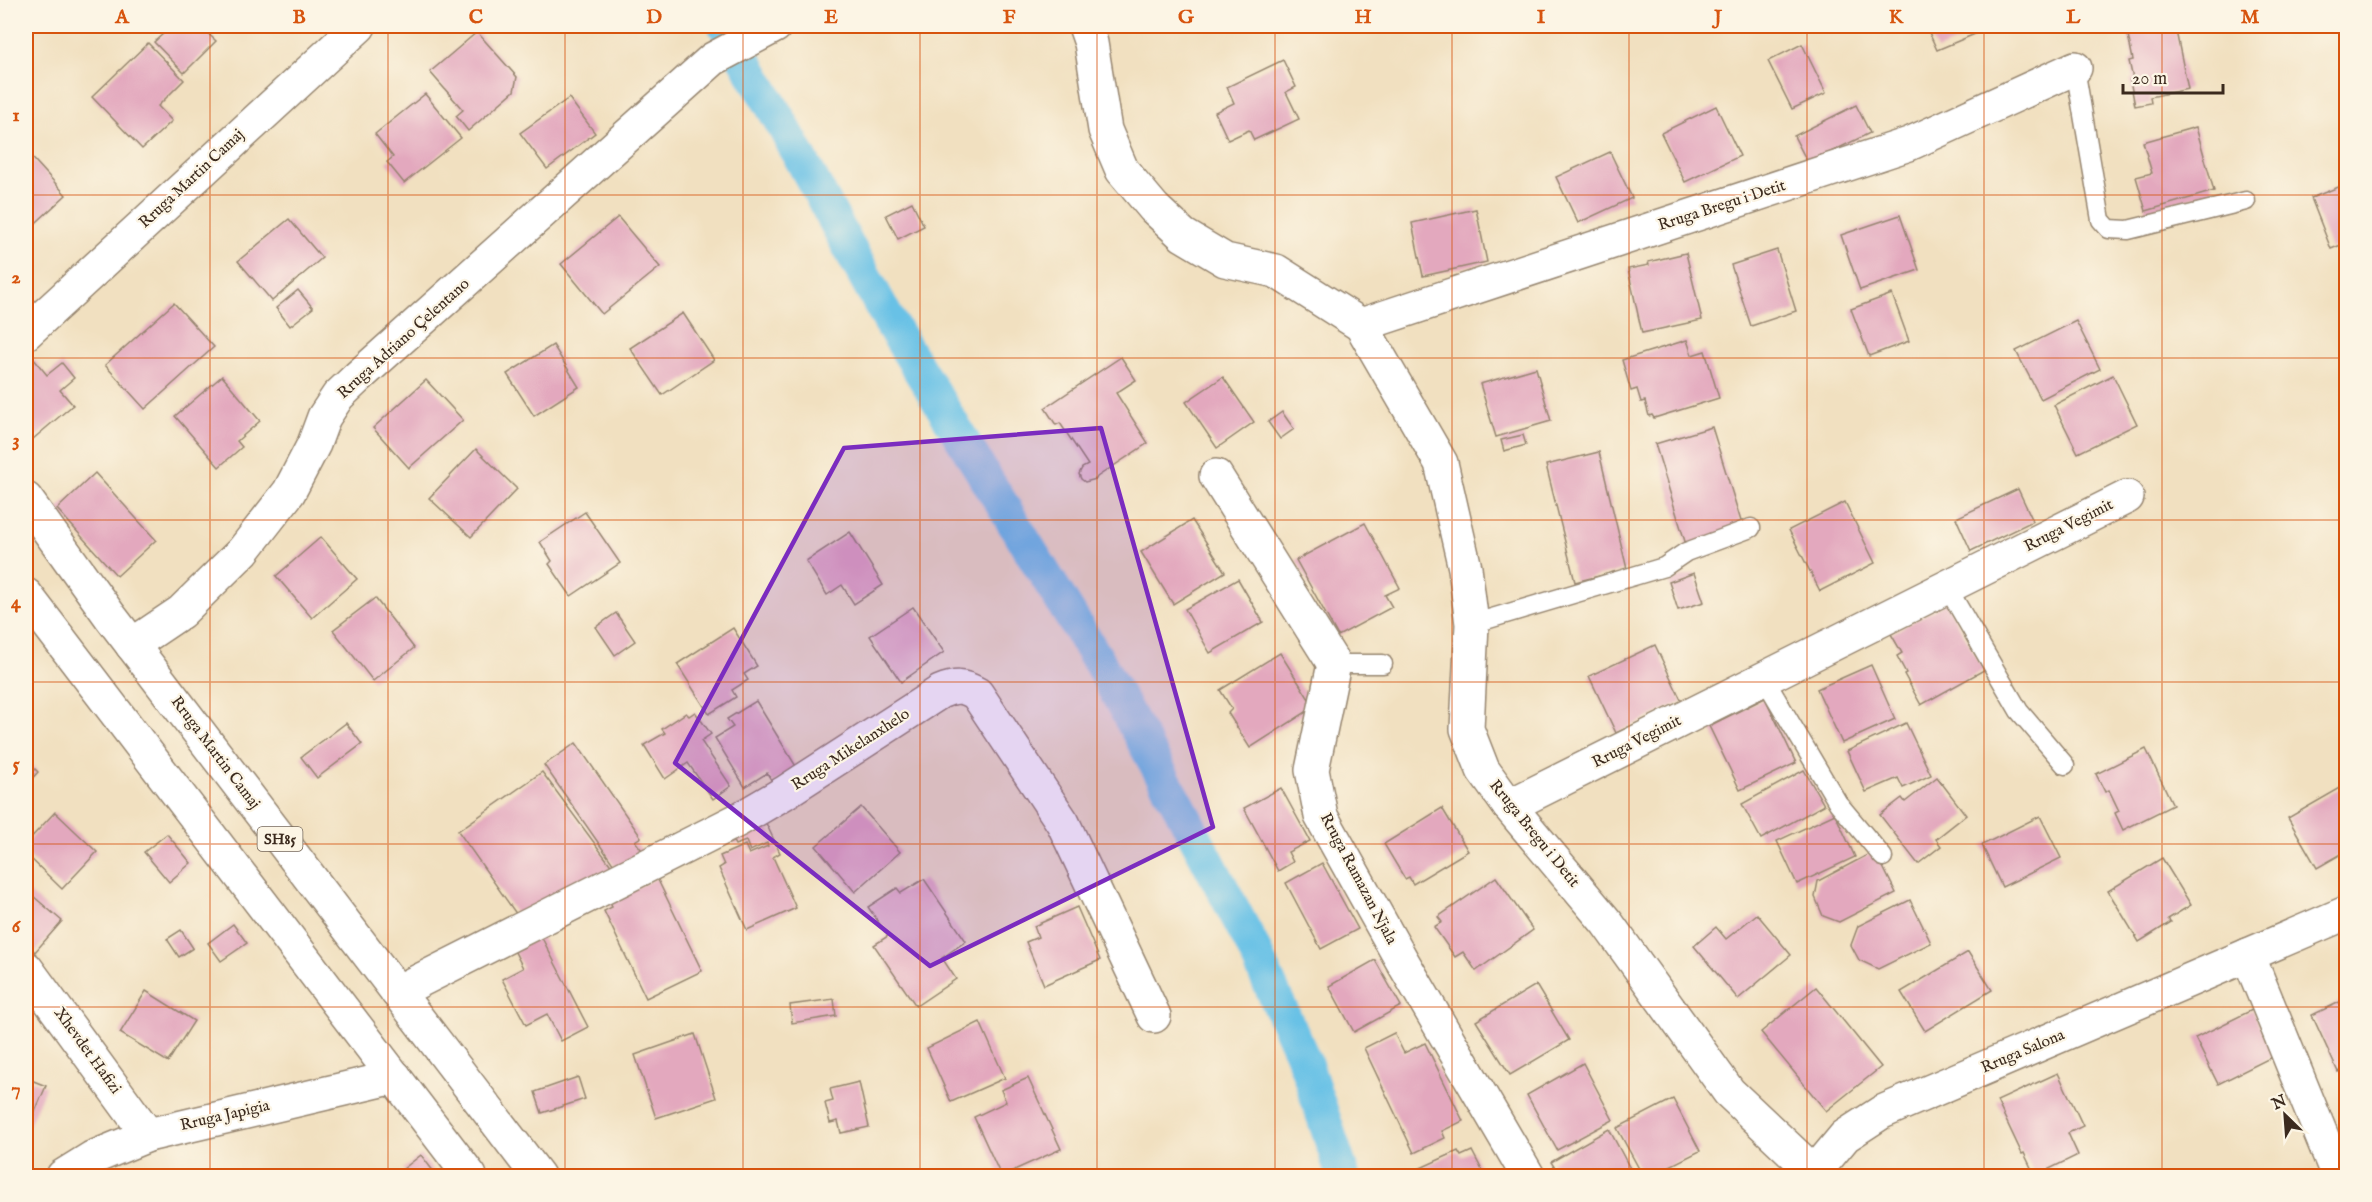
<svg xmlns="http://www.w3.org/2000/svg" width="2372" height="1202" font-family="'IM FELL English',serif">
  <rect width="100%" height="100%" fill="#fcf5e5"/>
  <filter id="ink" filterUnits="userSpaceOnUse"><feTurbulence type="fractalNoise" baseFrequency=".0167" numOctaves="2"/><feDisplacementMap in="SourceGraphic" scale="12" xChannelSelector="R" yChannelSelector="G"/><feConvolveMatrix kernelMatrix="1 2 1 2 8 2 1 2 1" color-interpolation-filters="sRGB"/></filter>
  <filter id="wash" filterUnits="userSpaceOnUse"><feTurbulence type="fractalNoise" baseFrequency=".008" numOctaves="4" result="noise"/><feDisplacementMap in="SourceGraphic" scale="24" xChannelSelector="R" yChannelSelector="G"/><feGaussianBlur stdDeviation="1.35" result="paint"/><feColorMatrix in="noise" values="0 0 0 0 0 0 0 0 0 0 0 0 0 0 0 0 0 1.4 0 .05"/><feComposite in="paint" operator="in"/></filter>
  <g filter="url(#wash)">
    <rect width="100%" height="100%" fill="#f1e0c0"/>
    <g fill="none" stroke-linecap="round" stroke-linejoin="round">
      <path stroke="#68c1e6" stroke-width="34" d="M725,26L782,124L888,319L1099,662L1179,806L1251,943L1305,1062L1343,1176"/>
    </g>
    <g id="blocks">
      <g fill="#e3a8be">
        <path d="M172,26H200L216,41L184,73L154,42Z"/>
        <path d="M1926,26H1994L1937,50Z"/>
        <path d="M2151,26H2175L2188,89L2150,97L2151,103L2135,106L2130,80L2133,79L2129,61L2133,60L2128,35L2142,32V27Z"/>
        <path d="M477,32L517,77L514,91L468,131L456,116L463,110L430,72Z"/>
        <path d="M148,43L184,80L158,106L172,121L142,149L92,97Z"/>
        <path d="M1802,44L1826,93L1792,109L1768,61Z"/>
        <path d="M1283,60L1296,87L1286,92L1299,119L1254,140L1249,130L1228,140L1215,112L1234,103L1227,87Z"/>
        <path d="M425,94L461,138L404,183L387,162L393,157L375,134Z"/>
        <path d="M569,98L595,133L547,169L520,133Z"/>
        <path d="M1856,105L1870,133L1808,163L1794,136Z"/>
        <path d="M1716,106L1740,156L1685,182L1661,133Z"/>
        <path d="M2196,127L2214,191L2146,211L2136,177L2152,173L2143,142Z"/>
        <path d="M26,151L66,195L26,232Z"/>
        <path d="M1610,152L1632,198L1578,223L1556,177Z"/>
        <path d="M2346,184V243L2331,249L2311,198Z"/>
        <path d="M912,202L924,226L898,239L886,215Z"/>
        <path d="M1476,209L1487,262L1423,276L1412,223Z"/>
        <path d="M1900,215L1919,270L1860,290L1841,235Z"/>
        <path d="M618,217L660,267L602,314L561,264Z"/>
        <path d="M289,219L322,258L272,301L238,261Z"/>
        <path d="M1777,250L1796,311L1751,326L1731,265Z"/>
        <path d="M1686,253L1702,320L1642,333L1628,269L1649,265L1648,262Z"/>
        <path d="M298,290L313,308L290,326L276,308Z"/>
        <path d="M1892,294L1909,341L1869,356L1851,309Z"/>
        <path d="M174,303L214,347L145,409L105,365Z"/>
        <path d="M683,313L714,360L662,395L630,348Z"/>
        <path d="M2076,321L2100,369L2041,399L2016,351Z"/>
        <path d="M1687,340L1692,355L1705,351L1719,398L1654,418L1652,415L1649,416L1645,401L1641,402L1637,389L1631,391L1622,360Z"/>
        <path d="M553,345L579,387L534,416L507,374Z"/>
        <path d="M1121,357L1136,380L1116,393L1148,443L1097,477L1096,479L1085,482L1081,479L1079,474L1082,468L1088,465L1060,423L1056,425L1045,408Z"/>
        <path d="M33,358L47,375L62,363L74,378L60,390L73,405L26,445V365Z"/>
        <path d="M1536,368L1551,421L1496,437L1480,384Z"/>
        <path d="M2113,375L2137,424L2078,453L2054,405Z"/>
        <path d="M222,376L260,421L237,441L242,447L219,467L175,416Z"/>
        <path d="M1223,377L1254,422L1217,448L1186,402Z"/>
        <path d="M426,380L463,420L409,468L373,428Z"/>
        <path d="M1282,412L1294,429L1280,439L1268,422Z"/>
        <path d="M1712,427L1744,531L1687,548L1655,444Z"/>
        <path d="M1523,435L1526,445L1504,451L1501,440Z"/>
        <path d="M476,449L517,489L471,537L429,498Z"/>
        <path d="M1599,452L1627,569L1575,582L1546,465Z"/>
        <path d="M95,473L156,540L117,576L57,509Z"/>
        <path d="M2018,489L2033,521L1971,551L1956,518Z"/>
        <path d="M1845,502L1875,563L1820,591L1789,530Z"/>
        <path d="M585,512L620,563L571,596L549,564L552,561L540,542Z"/>
        <path d="M1192,520L1225,572L1173,604L1141,552Z"/>
        <path d="M1365,523L1400,588L1385,595L1392,607L1338,636L1296,560Z"/>
        <path d="M850,532L883,585L854,604L842,585L827,595L806,561Z"/>
        <path d="M321,537L357,579L312,618L276,576Z"/>
        <path d="M1694,573L1704,602L1678,610L1669,582Z"/>
        <path d="M1238,579L1263,622L1210,653L1185,609Z"/>
        <path d="M375,598L414,648L373,681L333,630Z"/>
        <path d="M1946,603L1984,670L1921,705L1904,674L1906,673L1897,656L1902,653L1891,634Z"/>
        <path d="M913,607L944,652L901,682L870,636Z"/>
        <path d="M616,613L635,641L615,655L596,627Z"/>
        <path d="M733,628L757,666L744,674L748,680L732,690L736,697L709,714L677,664Z"/>
        <path d="M1655,645L1682,702L1616,733L1589,676Z"/>
        <path d="M1280,653L1314,707L1250,748L1228,713L1232,709L1220,690Z"/>
        <path d="M1871,665L1895,719L1842,743L1817,689Z"/>
        <path d="M1765,698L1796,763L1740,790L1709,726Z"/>
        <path d="M756,701L797,768L773,783L767,773L745,787L715,738L733,727L727,719Z"/>
        <path d="M695,712L711,734L701,741L731,786L713,799L688,763L665,779L644,745L665,733L662,729L686,713L689,716Z"/>
        <path d="M346,723L362,744L317,778L301,757Z"/>
        <path d="M1906,723L1931,775L1903,788L1898,778L1866,792L1847,751Z"/>
        <path d="M576,743L641,837L635,841L644,853L618,871L544,765Z"/>
        <path d="M2146,749L2173,805L2123,830L2115,813L2119,811L2109,790L2105,792L2096,774Z"/>
        <path d="M26,760L38,772L26,785Z"/>
        <path d="M1804,770L1824,805L1761,839L1742,804Z"/>
        <path d="M542,772L618,875L524,925L458,831Z"/>
        <path d="M1937,777L1966,815L1936,839L1941,846L1918,864L1880,815L1902,798L1905,802Z"/>
        <path d="M2342,787L2346,794V846L2344,848L2345,852L2317,868L2288,818Z"/>
        <path d="M1281,788L1310,841L1288,852L1293,862L1278,871L1244,808Z"/>
        <path d="M861,807L900,852L855,892L816,846Z"/>
        <path d="M1442,808L1468,851L1413,884L1409,877L1405,879L1384,844Z"/>
        <path d="M55,812L97,852L62,889L26,854V843Z"/>
        <path d="M1835,814L1855,857L1797,884L1777,841Z"/>
        <path d="M2040,816L2061,858L2002,887L1982,845Z"/>
        <path d="M765,821L780,853L773,857L796,908L747,930L719,868L724,865L720,856L745,845L749,854L768,846L767,843L750,851L746,841L735,845L731,837Z"/>
        <path d="M167,834L191,863L169,882L144,852Z"/>
        <path d="M1875,851L1896,893L1839,922L1823,916L1815,897L1818,881Z"/>
        <path d="M2162,858L2191,905L2168,919L2171,922L2139,942L2108,891Z"/>
        <path d="M1322,863L1358,929L1321,949L1286,883Z"/>
        <path d="M1496,877L1533,930L1476,971L1463,952L1455,957L1434,927L1442,922L1438,917Z"/>
        <path d="M657,878L702,971L646,998L604,911L612,907L609,901Z"/>
        <path d="M924,879L966,941L942,958L956,979L916,1006L874,945L888,936L868,907L897,888L901,893Z"/>
        <path d="M26,890L62,921L35,952L26,943Z"/>
        <path d="M1910,900L1931,943L1878,969L1859,960L1851,945L1858,926Z"/>
        <path d="M1077,907L1100,960L1044,985L1026,942L1038,937L1034,926Z"/>
        <path d="M1757,914L1791,955L1738,999L1694,946L1716,927L1726,939Z"/>
        <path d="M233,924L247,943L221,961L208,943Z"/>
        <path d="M181,930L193,948L179,957L167,939Z"/>
        <path d="M541,936L588,1027L561,1041L547,1014L526,1025L502,979L523,968L514,950Z"/>
        <path d="M1968,952L1992,990L1925,1031L1901,992Z"/>
        <path d="M1375,960L1401,1006L1354,1032L1329,986Z"/>
        <path d="M1536,985L1569,1040L1510,1075L1476,1021Z"/>
        <path d="M1816,987L1881,1067L1826,1111L1761,1032Z"/>
        <path d="M146,991L194,1021L168,1062L120,1033Z"/>
        <path d="M834,999L836,1016L792,1023L790,1005Z"/>
        <path d="M2346,999V1069L2338,1072L2312,1015Z"/>
        <path d="M2252,1010L2274,1056L2218,1084L2195,1038Z"/>
        <path d="M980,1022L1005,1078L951,1102L927,1048Z"/>
        <path d="M1394,1033L1404,1053L1425,1043L1463,1121L1442,1131L1445,1138L1414,1153L1364,1048Z"/>
        <path d="M695,1034L716,1098L656,1118L635,1055Z"/>
        <path d="M1583,1063L1613,1120L1557,1150L1527,1095Z"/>
        <path d="M2058,1073L2083,1126L2068,1133L2078,1155L2035,1176L2024,1153L2022,1154L1997,1101Z"/>
        <path d="M578,1077L585,1099L542,1113L535,1092Z"/>
        <path d="M26,1078L46,1086L28,1128L26,1127Z"/>
        <path d="M1028,1078L1061,1149L1001,1176L974,1117L1006,1102L1001,1090Z"/>
        <path d="M859,1082L869,1127L841,1133L838,1121L830,1123L825,1103L833,1101L830,1089Z"/>
        <path d="M1673,1099L1700,1151L1650,1176H1643L1617,1128Z"/>
        <path d="M1609,1129L1634,1176H1560L1551,1162Z"/>
        <path d="M1458,1151L1461,1156L1472,1151L1485,1176H1403Z"/>
        <path d="M421,1155L437,1176H409L403,1169Z"/>
      </g>
    </g>
  </g>
  <g filter="url(#ink)">
    <use href="#blocks" fill-opacity="0" stroke="#96856f" stroke-width="1.5"/>
    <g fill="none" stroke-linecap="round" stroke-linejoin="round">
      <defs>
        <g id="lane">
          <path d="M2075,68L2101,220L2109,229L2128,230L2246,201"/>
          <path d="M1947,587L2019,711L2065,765"/>
          <path d="M1472,624L1664,567L1686,552L1751,528"/>
          <path d="M1334,664H1383"/>
          <path d="M1764,678L1838,803L1883,857"/>
        </g>
        <g id="street">
          <path d="M1085,26L1091,43L1105,130L1122,170L1154,208L1183,235L1225,260L1276,271L1361,325L1441,463L1465,568L1472,624L1467,729L1483,770L1509,806L1607,923L1729,1092L1818,1176"/>
          <path d="M1361,325L1909,144L2075,68"/>
          <path d="M26,333L359,26"/>
          <path d="M1216,476L1334,664L1312,770L1321,816L1401,959L1528,1176"/>
          <path d="M132,645L181,612L243,551L289,492L314,444L324,417L338,396L358,377L713,59L775,26"/>
          <path d="M1509,806L2127,497"/>
          <path d="M2248,955L2338,1176"/>
          <path d="M26,968L148,1135"/>
          <path d="M397,992L738,820L784,793L940,692C955,686 963,685 977,694L1063,823L1154,1016"/>
          <path d="M1815,1172L1845,1136L1882,1112L2346,913"/>
          <path d="M63,1176L92,1158L148,1135L395,1077"/>
        </g>
        <g id="highway">
          <path d="M26,499L110,616L538,1176"/>
          <path d="M26,595L470,1176"/>
        </g>
      </defs>
      <use href="#lane" stroke="#96856f" stroke-width="21"/>
      <use href="#street" stroke="#96856f" stroke-width="36"/>
      <use href="#highway" stroke="#96856f" stroke-width="36"/>
      <use href="#lane" stroke="#fff" stroke-width="18"/>
      <use href="#street" stroke="#fff" stroke-width="33"/>
      <use href="#highway" stroke="#fff" stroke-width="33"/>
    </g>
  </g>
  <path fill="#7b2cbf" fill-opacity="0.2" stroke="#7b2cbf" stroke-width="4.5" stroke-linejoin="round" d="M1101,428L1213,827L930,966L675,763L844,448Z"/>
  <path fill="none" stroke="#d7540e" stroke-width="1.5" stroke-opacity="0.55" d="M210,26V1176M388,26V1176M565,26V1176M743,26V1176M920,26V1176M1097,26V1176M1275,26V1176M1452,26V1176M1629,26V1176M1807,26V1176M1984,26V1176M2162,26V1176M26,195H2346M26,358H2346M26,520H2346M26,682H2346M26,844H2346M26,1007H2346"/>
  <g text-anchor="middle" dominant-baseline="central" stroke-width="4.5" stroke-linejoin="round" paint-order="stroke">
    <rect fill="#fcf5e5" stroke="#75675a" stroke-width="1.5" x="257.5" y="827" width="45" height="24" rx="4.5"/>
    <g font-size="15" font-weight="bold" fill="#3b2a1e">
      <text x="280" y="839">SH85</text>
    </g>
    <g font-size="16" fill="#3b2a1e" stroke="#fcf5e5">
      <text transform="translate(192 179) rotate(-43)">Rruga Martin Camaj</text>
      <text transform="translate(1722 206) rotate(-18)">Rruga Bregu i Detit</text>
      <text transform="translate(404 339) rotate(-42)">Rruga Adriano Çelentano</text>
      <text transform="translate(2069 526) rotate(-27)">Rruga Vegimit</text>
      <text transform="translate(1637 742) rotate(-27)">Rruga Vegimit</text>
      <text transform="translate(851 750) rotate(-33)">Rruga Mikelanxhelo</text>
      <text transform="translate(215 753) rotate(53)">Rruga Martin Camaj</text>
      <text transform="translate(1534 834) rotate(51)">Rruga Bregu i Detit</text>
      <text transform="translate(1358 879) rotate(62)">Rruga Ramazan Njala</text>
      <text transform="translate(87 1051) rotate(54)">Xhevdet Hafizi</text>
      <text transform="translate(2023 1052) rotate(-23)">Rruga Salona</text>
      <text transform="translate(225 1116) rotate(-13)">Rruga Japigia</text>
    </g>
  </g>
  <rect width="2372" height="1202" fill="none" stroke="#fcf5e5" stroke-width="66"/>
  <g transform="translate(2285 1115) rotate(335)" stroke="#fcf5e5" stroke-width="4.5" paint-order="stroke">
  <path d="M0-4.5L10 22L0 15L-10 22Z" fill="#3b2a1e"/>
  <text y="-9" font-size="16" font-weight="bold" text-anchor="middle" fill="#3b2a1e">N</text>
  </g>
  <path d="M2123 84v9h100v-9" fill="none" stroke="#3b2a1e" stroke-width="3"/>
  <text x="2132" y="84" font-size="18" fill="#3b2a1e" stroke="#fcf5e5" stroke-width="4.5" paint-order="stroke">20 m</text>
  <rect x="33" y="33" width="2306" height="1136" fill="none" stroke="#d7540e" stroke-width="2"/>
  <g font-size="20" text-anchor="middle" font-weight="bold" fill="#d7540e">
    <text x="122" y="23">A</text>
    <text x="299" y="23">B</text>
    <text x="476" y="23">C</text>
    <text x="654" y="23">D</text>
    <text x="831" y="23">E</text>
    <text x="1009" y="23">F</text>
    <text x="1186" y="23">G</text>
    <text x="1363" y="23">H</text>
    <text x="1541" y="23">I</text>
    <text x="1718" y="23">J</text>
    <text x="1896" y="23">K</text>
    <text x="2073" y="23">L</text>
    <text x="2250" y="23">M</text>
    <text x="16" y="121">1</text>
    <text x="16" y="283">2</text>
    <text x="16" y="446">3</text>
    <text x="16" y="608">4</text>
    <text x="16" y="770">5</text>
    <text x="16" y="932">6</text>
    <text x="16" y="1095">7</text>
  </g>
</svg>
